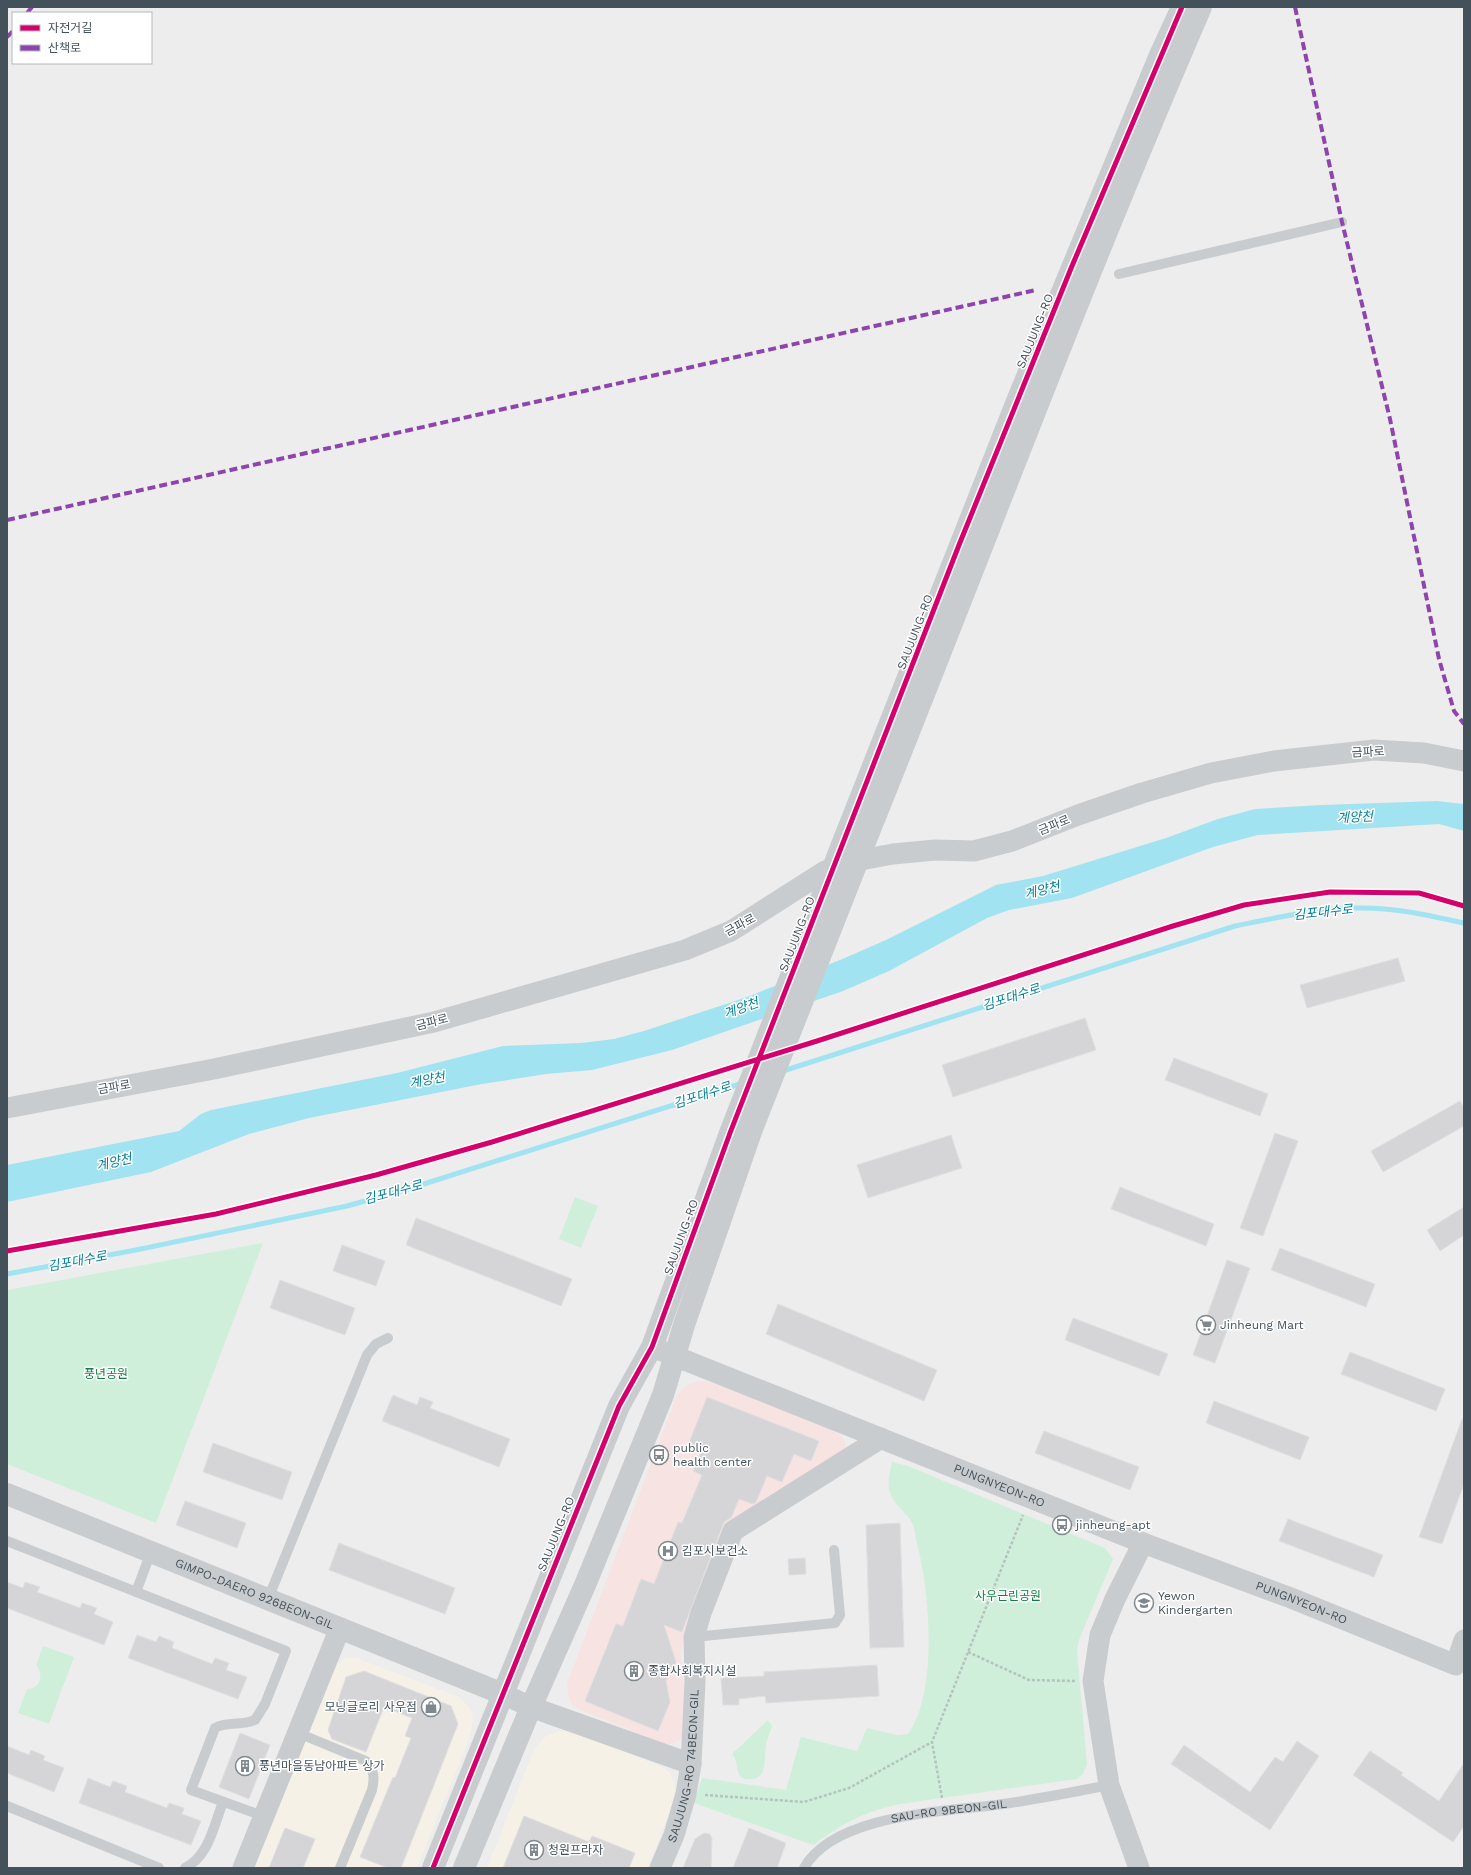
<svg xmlns="http://www.w3.org/2000/svg" width="1471" height="1875" font-family="'Work Sans','Noto Sans KR',sans-serif">
  <rect width="100%" height="100%" fill="#eeeded"/>
  <g fill="#f6f1e7">
    <path d="M349,1658H356L459,1697L469,1707L472,1714L473,1721L469,1739L417,1868H254L299,1755L337,1664L342,1660Z"/>
    <path d="M571,1730L664,1768L670,1773L675,1787L673,1804L647,1868H487L534,1750L546,1736L557,1732Z"/>
  </g>
  <path fill="#f6e3e2" d="M699,1381L710,1382L823,1425L842,1436L845,1441L846,1448L746,1515L684,1638L681,1652L685,1700L682,1737L677,1742L669,1744L662,1743L581,1710L573,1705L569,1699L567,1684L677,1395L689,1384Z"/>
  <g fill="#cfefda">
    <path d="M575,1197L598,1206L581,1248L559,1239Z"/>
    <path d="M263,1243L156,1523L7,1464V1290Z"/>
    <path d="M892,1462L908,1466L1105,1548L1113,1559L1079,1640L1077,1651L1087,1764L1083,1774L1077,1779L900,1804C863,1812 844,1823 813,1845L694,1803L702,1778L786,1790L801,1737L857,1751L867,1728L897,1735L908,1734C938,1693 930,1592 917,1544C915,1537 915,1527 911,1521C908,1516 903,1511 899,1507C885,1491 888,1481 892,1462Z"/>
    <path d="M43,1646L74,1657L49,1724L18,1713L27,1689C41,1689 44,1674 36,1665Z"/>
    <path d="M768,1720L772,1726C770,1733 767,1738 766,1744C764,1757 768,1776 753,1779C748,1779 744,1780 741,1777C735,1771 739,1762 732,1754Z"/>
  </g>
  <path fill="#a1e3f0" d="M1437,801L1464,804V831L1439,824L1258,835L1213,847L1072,898L1009,910L987,918L889,971L843,991L672,1050L592,1070L546,1074L482,1084L309,1118L249,1134L151,1172L7,1202V1165L179,1131L201,1114L211,1110L397,1073L503,1046L581,1043L614,1039L644,1031L747,997L840,960L886,940L996,885L1043,876L1166,838L1218,819L1255,809L1322,805Z"/>
  <g fill="none" stroke-linecap="round" stroke-linejoin="round">
    <g stroke="#a1e3f0" stroke-width="5">
      <path d="M783,1071L1235,926C1275,918 1315,909 1356,908C1393,907 1428,915 1464,923"/>
      <path d="M7,1274L136,1250L347,1206L408,1189L743,1083"/>
    </g>
  </g>
  <g fill="#d5d5d7" stroke="#dfdfe0">
    <path d="M1398,958L1405,981L1307,1008L1300,985Z"/>
    <path d="M1085,1018L1096,1050L953,1097L942,1065Z"/>
    <path d="M1174,1058L1268,1094L1260,1116L1165,1080Z"/>
    <path d="M1460,1101L1464,1108V1126L1383,1172L1371,1151Z"/>
    <path d="M1275,1133L1298,1141L1263,1236L1240,1228Z"/>
    <path d="M951,1135L962,1168L868,1198L857,1165Z"/>
    <path d="M1120,1187L1214,1224L1206,1246L1111,1209Z"/>
    <path d="M1464,1207V1235L1440,1251L1427,1230Z"/>
    <path d="M416,1218L572,1279L561,1306L406,1245Z"/>
    <path d="M342,1245L385,1261L376,1286L333,1271Z"/>
    <path d="M1280,1248L1375,1284L1366,1307L1271,1270Z"/>
    <path d="M1227,1260L1250,1268L1215,1363L1193,1355Z"/>
    <path d="M280,1280L355,1308L345,1335L270,1308Z"/>
    <path d="M778,1304L937,1370L924,1401L766,1334Z"/>
    <path d="M1073,1318L1168,1354L1159,1376L1065,1340Z"/>
    <path d="M1350,1352L1445,1389L1436,1411L1341,1374Z"/>
    <path d="M393,1395L417,1405L420,1397L433,1402L430,1408L510,1439L499,1467L382,1421Z"/>
    <path d="M707,1397L819,1441L811,1461L794,1454L782,1482L767,1476L756,1502L753,1504L739,1499L731,1518L725,1521L722,1527L682,1632L664,1625L676,1662L666,1681L670,1702L658,1731L585,1701L616,1624L623,1626L641,1579L654,1584L678,1522L682,1523L702,1475L693,1471L703,1448L689,1443Z"/>
    <path d="M1214,1401L1309,1437L1300,1460L1206,1423Z"/>
    <path d="M1462,1419L1464,1420V1484L1442,1544L1419,1537Z"/>
    <path d="M1044,1431L1139,1467L1130,1490L1035,1453Z"/>
    <path d="M213,1443L292,1472L282,1500L203,1472Z"/>
    <path d="M185,1501L246,1523L237,1548L176,1525Z"/>
    <path d="M1288,1519L1383,1555L1374,1577L1279,1541Z"/>
    <path d="M900,1523L904,1647L870,1648L866,1525Z"/>
    <path d="M339,1543L455,1588L445,1614L329,1570Z"/>
    <path d="M805,1558L806,1574L789,1575L788,1559Z"/>
    <path d="M7,1582L23,1588L25,1582L40,1587L37,1592L80,1608L82,1603L97,1608L94,1614L113,1622L104,1645L7,1608Z"/>
    <path d="M137,1635L156,1642L159,1636L174,1642L172,1648L212,1664L215,1658L229,1663L226,1670L247,1677L238,1699L128,1658Z"/>
    <path d="M877,1665L879,1696L766,1703L765,1696L739,1699V1705H723L721,1678L764,1676V1672Z"/>
    <path d="M364,1671L451,1706L458,1724L401,1868H388L360,1857L393,1777L395,1778L411,1738L405,1736L412,1718L384,1707L366,1752L332,1739L328,1730L346,1677Z"/>
    <path d="M240,1733L270,1745L249,1799L219,1787Z"/>
    <path d="M1297,1741L1319,1756L1270,1830L1171,1764L1184,1745L1250,1792L1275,1757L1283,1762Z"/>
    <path d="M7,1746L29,1755L31,1750L45,1756L43,1760L64,1768L54,1792L7,1773Z"/>
    <path d="M1370,1751L1403,1773L1401,1775L1439,1801L1464,1763V1826L1453,1842L1353,1775Z"/>
    <path d="M88,1778L110,1787L113,1781L127,1786L125,1792L167,1808L169,1803L184,1808L182,1814L201,1821L191,1845L79,1803Z"/>
    <path d="M524,1816L589,1842L592,1836L635,1853L629,1868H503Z"/>
    <path d="M285,1828L315,1839L303,1868H269Z"/>
    <path d="M749,1828L786,1843L777,1868H733Z"/>
    <path d="M704,1833L710,1834L712,1839L711,1868H683L695,1839Z"/>
  </g>
  <g fill="none" stroke-linecap="round" stroke-linejoin="round">
    <g stroke="#b5c3be" stroke-width="2.5" stroke-dasharray="3 2" stroke-linecap="butt">
      <path d="M968,1652L1029,1680L1075,1681"/>
      <path d="M705,1795L804,1802L849,1788L932,1742"/>
      <path d="M942,1798L932,1742L1023,1515"/>
    </g>
    <g stroke="#c9ccce" stroke-width="10">
      <path d="M1119,274L1342,222"/>
      <path d="M7,1541L286,1651L265,1704L255,1720C242,1726 227,1721 215,1728L191,1790L263,1816"/>
      <path d="M136,1592L151,1552"/>
      <path d="M268,1599L367,1355L376,1344L388,1338"/>
      <path d="M694,1637L835,1623L840,1615L834,1550"/>
      <path d="M298,1733L366,1761C374,1771 375,1777 372,1790L340,1868"/>
      <path d="M7,1806L159,1868"/>
      <path d="M185,1868C209,1856 214,1825 223,1802"/>
      <path id="s1" d="M804,1868C835,1813 948,1812 1003,1804C1039,1799 1074,1792 1109,1785"/>
    </g>
    <g stroke="#c9ccce" stroke-width="21">
      <path d="M7,1108L214,1069L434,1022L685,950L731,931L825,871L866,859L893,854L935,850L974,851L1012,841L1078,815L1142,793L1211,773L1274,761L1374,750L1424,753L1464,761"/>
      <path id="s2" d="M652,1347L1143,1543L1291,1598L1456,1665L1464,1640"/>
      <path d="M503,1694L531,1707L691,1764"/>
      <path d="M243,1868L340,1628"/>
      <path id="s3" d="M660,1868L674,1835L686,1794L691,1764L695,1682L694,1637L701,1613L733,1531L881,1438"/>
      <path d="M1139,1868L1109,1785L1093,1681L1100,1635L1115,1599L1143,1543"/>
    </g>
    <g stroke="#c9ccce" stroke-width="22">
      <path d="M869,832C980,557 1083,279 1201,7"/>
      <path d="M845,837L1017,401L1160,55L1182,7"/>
      <path id="s4" d="M7,1494L503,1694"/>
      <path d="M433,1868L619,1406L652,1347L730,1133"/>
      <path d="M464,1868L531,1707L585,1585L663,1395L684,1325L752,1129"/>
    </g>
    <g stroke="#c9ccce" stroke-width="22">
      <path d="M752,1129L869,832"/>
      <path d="M730,1133L845,837"/>
    </g>
    <g stroke="#8e44ad" stroke-width="4" stroke-dasharray="8 4" stroke-linecap="butt">
      <path d="M1295,7L1342,222L1390,419L1439,659L1454,711L1464,724"/>
      <path d="M27,13L32,7"/>
      <path d="M7,37L13,31"/>
      <path d="M7,520L1036,290"/>
    </g>
    <defs>
      <g id="cycleway">
        <path d="M7,1251L216,1214L376,1175L492,1142L817,1041L1173,926L1244,905L1330,892L1419,893L1464,906"/>
        <path d="M433,1868L619,1406L652,1347L730,1133L959,545L1072,266L1182,7"/>
      </g>
    </defs>
    <use href="#cycleway" stroke="#fff" stroke-width="8"/>
    <use href="#cycleway" stroke="#d6006c" stroke-width="5"/>
  </g>
  <defs>
    <symbol id="supermarket-ring" viewBox="-11 -11 22 22"><circle r="9.5" fill="#fff" stroke="#7f888e" stroke-width="1.5"/><path d="M-6-5.5h2.5l.6 2H6L4.5 2H-2.5L-4.4-4H-6ZM-1.5 3.2a1.3 1.3 0 1 0 .1 0ZM3 3.2a1.3 1.3 0 1 0 .1 0Z" fill="#7f888e"/></symbol>
    <symbol id="bus-ring" viewBox="-11 -11 22 22"><circle r="9.5" fill="#fff" stroke="#7f888e" stroke-width="1.5"/><path d="M-5-6H5V4H4V6H2V4H-2V6H-4V4H-5ZM-3.5-4V0h7V-4ZM-3.5 1.2v1.5H-2V1.2ZM2 1.2v1.5H3.5V1.2Z" fill="#7f888e"/></symbol>
    <symbol id="hospital-ring" viewBox="-11 -11 22 22"><circle r="9.5" fill="#fff" stroke="#7f888e" stroke-width="1.5"/><path d="M-5-5h3v3.5h4V-5h3V5h-3V1.5h-4V5h-3Z" fill="#7f888e"/></symbol>
    <symbol id="school-ring" viewBox="-11 -11 22 22"><circle r="9.5" fill="#fff" stroke="#7f888e" stroke-width="1.5"/><path d="M0-5L7-2L0 1L-7-2ZM-4 1L0 2.5L4 1V4Q0 6-4 4Z" fill="#7f888e"/></symbol>
    <symbol id="building-ring" viewBox="-11 -11 22 22"><circle r="9.5" fill="#fff" stroke="#7f888e" stroke-width="1.5"/><path d="M-4-6H4V6H1V3H-1V6H-4ZM-2.5-4.3h1.7v1.8h-1.7ZM.8-4.3h1.7v1.8H.8ZM-2.5-1h1.7V.8h-1.7ZM.8-1h1.7V.8H.8Z" fill="#7f888e"/></symbol>
    <symbol id="shop-ring" viewBox="-11 -11 22 22"><circle r="9.5" fill="#fff" stroke="#7f888e" stroke-width="1.5"/><path d="M-5-2.5h2.3a2.7 3.5 0 0 1 5.4 0H5L5.5 6h-11ZM-1.5-2.5h3a1.5 2.3 0 0 0-3 0Z" fill="#7f888e"/></symbol>
  </defs>
  <g fill-rule="evenodd">
    <use href="#supermarket-ring" x="1195" y="1314" width="22" height="22"/>
    <use href="#bus-ring" x="648" y="1444" width="22" height="22"/>
    <use href="#bus-ring" x="1051" y="1514" width="22" height="22"/>
    <use href="#hospital-ring" x="657" y="1540" width="22" height="22"/>
    <use href="#school-ring" x="1133" y="1592" width="22" height="22"/>
    <use href="#building-ring" x="623" y="1660" width="22" height="22"/>
    <use href="#shop-ring" x="420" y="1696" width="22" height="22"/>
    <use href="#building-ring" x="234" y="1755" width="22" height="22"/>
    <use href="#building-ring" x="523" y="1839" width="22" height="22"/>
  </g>
  <g text-anchor="middle" dominant-baseline="central" stroke-width="3" stroke-linejoin="round" paint-order="stroke">
    <g font-size="12" fill="#43515b" stroke="#fff">
      <text transform="translate(1035 331) rotate(-68)">SAUJUNG-RO</text>
      <text transform="translate(915 632) rotate(-69)">SAUJUNG-RO</text>
      <text transform="translate(1368 752) rotate(-3)">금파로</text>
      <text transform="translate(1054 825) rotate(-22)">금파로</text>
      <text transform="translate(740 925) rotate(-28)">금파로</text>
      <text transform="translate(797 934) rotate(-69)">SAUJUNG-RO</text>
      <text transform="translate(432 1022) rotate(-14)">금파로</text>
      <text transform="translate(114 1087) rotate(-10)">금파로</text>
      <text transform="translate(681 1237) rotate(-70)">SAUJUNG-RO</text>
      <text stroke="none"><textPath href="#s2" startOffset="374">PUNGNYEON-RO</textPath></text>
      <text transform="translate(556 1534) rotate(-68)">SAUJUNG-RO</text>
      <text stroke="none"><textPath href="#s4" startOffset="267">GIMPO-DAERO 926BEON-GIL</textPath></text>
      <text stroke="none"><textPath href="#s2" startOffset="698">PUNGNYEON-RO</textPath></text>
      <text stroke="none"><textPath href="#s3" startOffset="106">SAUJUNG-RO 74BEON-GIL</textPath></text>
      <text stroke="none"><textPath href="#s1" startOffset="161">SAU-RO 9BEON-GIL</textPath></text>
    </g>
    <g font-size="12" fill="#43515b" stroke="#fff" text-anchor="start">
      <text x="1220" y="1325">Jinheung Mart</text>
      <text x="673" y="1448">public<tspan x="673" dy="14">health center</tspan></text>
      <text x="1076" y="1525">jinheung-apt</text>
      <text x="682" y="1551">김포시보건소</text>
      <text x="1158" y="1596">Yewon<tspan x="1158" dy="14">Kindergarten</tspan></text>
      <text x="648" y="1671">종합사회복지시설</text>
      <text x="417" y="1707" text-anchor="end">모닝글로리 사우점</text>
      <text x="259" y="1766">풍년마을동남아파트 상가</text>
      <text x="548" y="1850">청원프라자</text>
    </g>
    <g font-size="12" fill="#117f42" stroke="#fff">
      <text x="106" y="1374">풍년공원</text>
      <text x="1008" y="1596">사우근린공원</text>
    </g>
    <g font-size="13" font-style="italic" fill="#058096" stroke="#fff">
      <text transform="translate(1355 817) rotate(-3)">계양천</text>
      <text transform="translate(1042 890) rotate(-14)">계양천</text>
      <text transform="translate(1323 912) rotate(-6)">김포대수로</text>
      <text transform="translate(1011 997) rotate(-18)">김포대수로</text>
      <text transform="translate(741 1008) rotate(-20)">계양천</text>
      <text transform="translate(427 1080) rotate(-11)">계양천</text>
      <text transform="translate(702 1095) rotate(-18)">김포대수로</text>
      <text transform="translate(114 1162) rotate(-13)">계양천</text>
      <text transform="translate(393 1192) rotate(-15)">김포대수로</text>
      <text transform="translate(77 1261) rotate(-11)">김포대수로</text>
    </g>
  </g>
  <rect width="1471" height="1875" fill="none" stroke="#43515b" stroke-width="16"/>
  <rect x="12" y="12" width="140" height="52" fill="#ffffff" stroke="#b4b9bd"/>
  <rect x="20" y="25" width="20" height="6" fill="#d6006c" stroke="#b4b9bd"/>
  <text x="48" y="32" font-size="12" fill="#43515b">자전거길</text>
  <rect x="20" y="45" width="20" height="6" fill="#8e44ad" stroke="#b4b9bd"/>
  <text x="48" y="52" font-size="12" fill="#43515b">산책로</text>
</svg>
